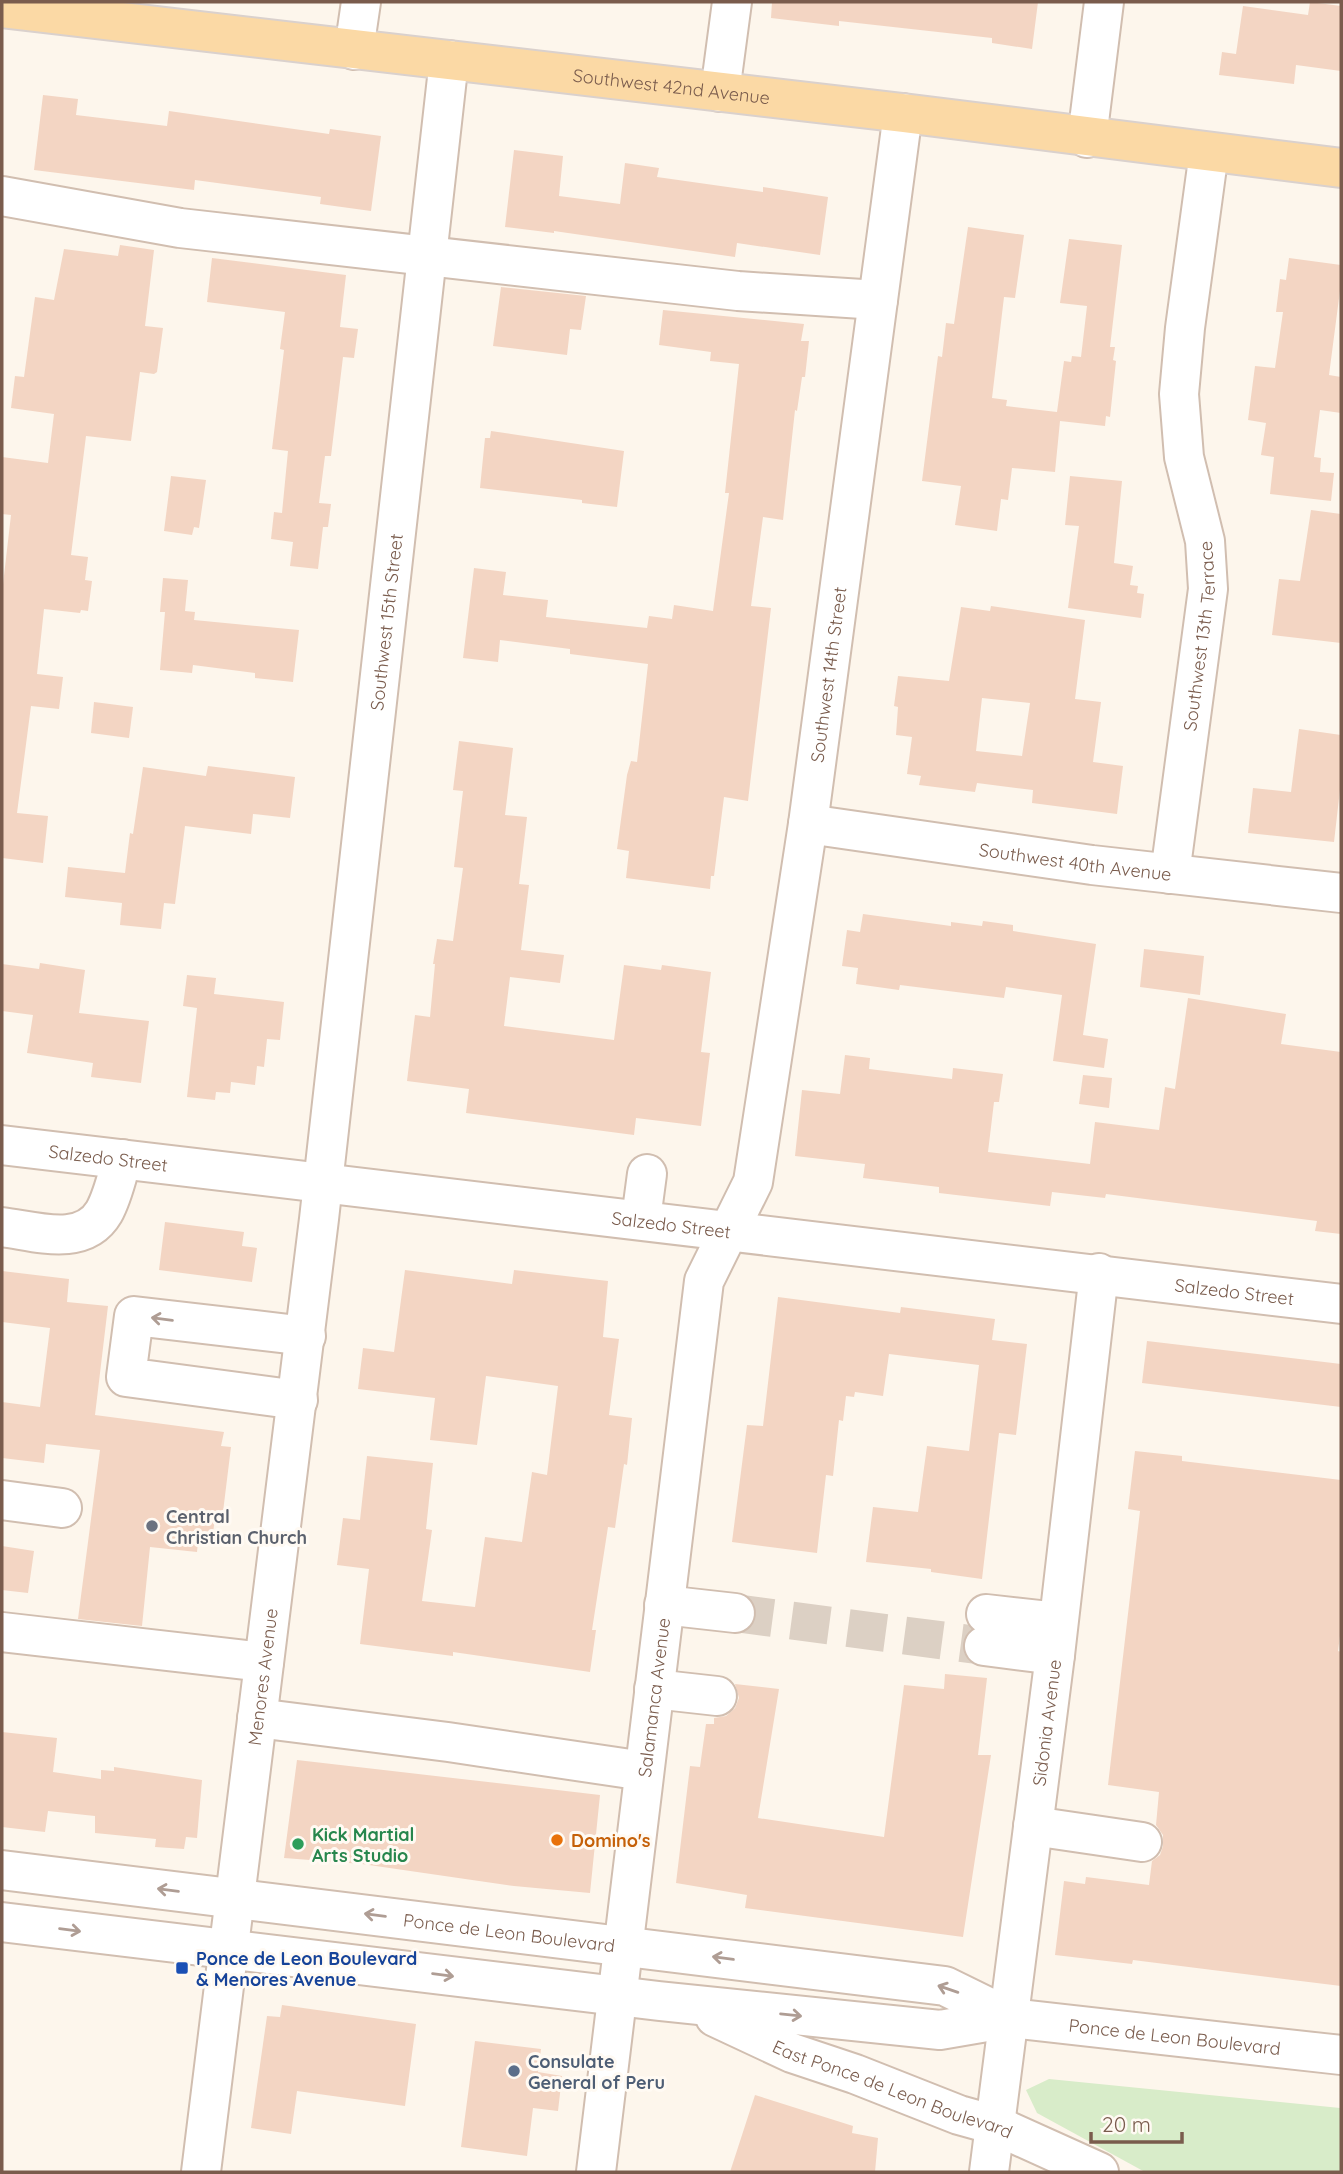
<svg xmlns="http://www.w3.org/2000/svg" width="1343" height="2174" font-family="Quicksand,sans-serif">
  <rect width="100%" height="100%" fill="#fdf6ec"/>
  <path fill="#d8ecc9" d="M1049,2079L1340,2108L1341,2172H1145L1037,2113L1026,2090Z"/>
  <g fill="#f3d5c3" fill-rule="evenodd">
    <path d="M772,2H1038L1032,49L992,43V38L839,21V26L771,18Z"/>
    <path d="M1310,2L1341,6V71L1296,65L1294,84L1219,75L1222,52L1236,54L1243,6L1308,15Z"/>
    <path d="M43,95L78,99L76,115L167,126L169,111L329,134L330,129L381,136L371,211L320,204L321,197L195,180L194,190L34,170Z"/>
    <path d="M514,150L563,156L559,196L620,204L625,163L659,168L657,177L763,192V187L828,197L820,255L737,243L735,257L554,231V233L505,227Z"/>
    <path d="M968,227L1024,235L1015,298L1004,297L992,398L1007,400L1006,406L1057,412L1064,361L1071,362L1072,356L1081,357L1087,306L1060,303L1069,239L1122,245L1110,347H1115L1113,360L1116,361L1110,417L1106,416L1105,426L1060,421L1055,472L1012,468L1008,500L1001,499L997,531L955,525L961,486L922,481L938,356L942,357L946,323L954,324Z"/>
    <path d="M120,245L154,250L145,326L163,328L157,372L154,374L140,372L131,441L86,436L71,555L88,557L85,580L92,581L88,611L81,610L80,613L44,609L37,674L63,677L59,709L31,706L17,813L48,816L43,863L2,858V593L11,515L2,514V457L48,463L54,414L11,408L15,376L24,377L35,297L54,300L64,249L118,256Z"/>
    <path d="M212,258L346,275L340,327L358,329L354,358L343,357L331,456H325L319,503L331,504L328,527H323L318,569L290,566L293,542L271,539L274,512L282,513L288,451L272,449L284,350L280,349L285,312L207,302Z"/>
    <path d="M1289,258L1341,265V283L1329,375L1341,377V413L1320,410L1314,457L1321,458L1320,472L1334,473L1331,501L1270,494L1274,457L1261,455L1266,423L1248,420L1255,366L1275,368L1283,312H1276L1280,279L1286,280Z"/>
    <path d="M501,287L586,296L581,330L570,329L567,355L493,346Z"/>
    <path d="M663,310L804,324L801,341H809L805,377H802L797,411L795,410L783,520L763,517L751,606L771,608L748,801L724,797L714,876H711L710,889L626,878L629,851L617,849L627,775L631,761L637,762L648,664L570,654V649L500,640L498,662L463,658L474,568L506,572L503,595L548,600L546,617L647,628L649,616L672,619L674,605L713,611L729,493H725L739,364L710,361L711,352L659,345Z"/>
    <path d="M491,431L624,451L617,507L582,503V500L480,488L485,438H490Z"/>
    <path d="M171,476L206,480L199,528L194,527L192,535L164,531Z"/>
    <path d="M1070,476L1122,481L1114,563L1133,566L1130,585L1138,586L1137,593L1144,594L1141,618L1068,608L1079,526L1065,525Z"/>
    <path d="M1311,510L1341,514V643L1272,635L1279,579L1300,581Z"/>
    <path d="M163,578L188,580L185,611L195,612L194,620L299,630L293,682L255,678V673L193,665L192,673L160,670L165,612H160Z"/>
    <path d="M991,606L1085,620L1075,699L1101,702L1093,762L1123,766L1117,814L1032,803L1033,790L977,783L975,792L919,785L921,776L907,774L912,737L896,735L898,707L894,706L898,676L949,681L961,607L990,611ZM982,698L1030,703L1022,756L976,751Z"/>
    <path d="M94,702L133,707L129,738L91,733Z"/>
    <path d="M1299,729L1341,735V781L1334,842L1248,833L1253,788L1291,792Z"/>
    <path d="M459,741L513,748L505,815L527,817L519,884L529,885L521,950L564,955L560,983L510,977L504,1026L614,1040L624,965L661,970L662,965L711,972L701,1052L710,1053L701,1126L636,1118L634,1135L466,1113L469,1089L407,1081L415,1015L430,1017L435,964H433L437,939L453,941L463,868L454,867L463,791L453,790Z"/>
    <path d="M208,766L295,777L290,818L253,814L251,834L185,826L175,904L164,903L161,929L120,925L122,903L65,897L68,867L125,873L130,833L133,834L143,767L206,776Z"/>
    <path d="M863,914L951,926V922L982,926L983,921L1013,925V931L1096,944L1083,1035L1108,1039L1104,1068L1053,1061L1062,995L1006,987L1004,998L900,985L899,990L856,984L858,968L842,966L847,930L860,932Z"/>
    <path d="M1144,949L1204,956L1200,995L1140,987Z"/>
    <path d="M40,963L85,970L79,1013L149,1021L141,1083L91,1077L93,1063L27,1053L33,1015L2,1011V964L39,969Z"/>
    <path d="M187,975L216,978L214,994L284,1002L280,1040L267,1039L264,1067L257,1066L255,1085L231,1082L230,1093L216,1092L215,1100L187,1097L197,1008L183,1006Z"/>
    <path d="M1188,998L1286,1014L1281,1044L1341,1052V1234L1315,1231L1317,1221L1106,1194L1105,1198L1052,1192L1050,1206L939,1193V1187L863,1178L865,1164L795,1156L802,1090L840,1094L845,1055L870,1058L869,1069L952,1079L953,1068L1003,1074L999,1102H994L988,1152L1090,1164L1095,1122L1159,1130L1165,1087L1175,1089Z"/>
    <path d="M1083,1075L1112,1078L1109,1108L1079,1104Z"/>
    <path d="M165,1222L244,1232L242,1246L257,1248L252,1282L159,1270Z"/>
    <path d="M405,1270L512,1284L514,1270L608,1281L603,1337L619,1339L609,1415L632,1418L627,1465L624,1464L615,1528L608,1527L592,1630H596L590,1672L453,1652V1656L360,1644L369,1569L337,1565L343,1518L360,1520L367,1456L433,1463L426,1529L432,1530L422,1601L475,1607L485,1537L522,1542L532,1472L547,1475L558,1386L486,1376L477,1445L430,1440L435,1398L358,1389L363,1348L394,1352Z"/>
    <path d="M2,1271L69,1279L67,1302L108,1306L95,1415L224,1432L221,1446L231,1447L222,1520L215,1518L213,1533L199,1532L197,1552L150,1547L142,1626L78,1619L100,1450L46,1444L44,1463L2,1458V1402L40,1407L50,1328L2,1322Z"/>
    <path d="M778,1297L900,1313L901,1307L995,1319L992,1340L1027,1344L1016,1435L999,1433L982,1579L931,1572V1569L866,1562L873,1507L918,1512L927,1446L969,1451L979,1365L889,1354L883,1396L855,1392L854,1397L846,1396L843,1421L839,1420L833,1476L826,1475L817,1553L732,1542L747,1425L763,1426Z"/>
    <path d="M1147,1341L1341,1364V1407L1142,1383Z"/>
    <path d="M1135,1451L1182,1456V1461L1341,1480V1628L1338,1651L1341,1652V1986L1133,1960L1132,1964L1055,1955L1064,1881L1085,1884L1086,1877L1149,1885L1152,1861L1160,1855L1163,1846V1835L1156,1825L1159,1792L1108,1785L1140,1511L1128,1509Z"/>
    <path d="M2,1546L34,1551L28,1593L2,1590Z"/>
    <path d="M945,1674L987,1678L978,1755H991L963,1937L745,1908L747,1895L676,1883L690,1766L700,1767L706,1724H714V1718L726,1716L735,1708L739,1698L735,1684L779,1689L758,1818L884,1837L904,1685L944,1689Z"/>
    <path d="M2,1732L57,1738L53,1772L101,1779V1770L114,1771V1767L202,1780L197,1838L186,1837L184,1849L155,1847L156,1839L95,1833V1816L48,1811L45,1832L2,1827Z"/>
    <path d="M297,1760L600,1795L590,1893L514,1886L362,1864L284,1858Z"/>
    <path d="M282,2005L416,2024L405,2106L297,2091L291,2134L251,2128L267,2016L280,2017Z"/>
    <path d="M475,2041L541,2049L538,2072L562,2076L558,2111L533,2108L527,2156L461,2147Z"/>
    <path d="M755,2095L853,2126L852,2133L878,2138L875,2172H730Z"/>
  </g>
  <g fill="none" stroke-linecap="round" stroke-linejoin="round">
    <path stroke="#dcd0c4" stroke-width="38" stroke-dasharray="38 19" stroke-linecap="butt" d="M735,1613L984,1646"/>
    <defs>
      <g id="minor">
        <path d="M354,50L361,2"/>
        <path d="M720,92L732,2"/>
        <path d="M1087,138L1104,2"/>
        <path d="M2,196L180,228L738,291L878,300"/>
        <path id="s1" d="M808,824L1092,865L1341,893"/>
        <path id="s2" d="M1170,874L1208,589L1205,541L1184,457L1179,394L1185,328L1209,152"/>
        <path id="s3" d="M2,1145L1341,1304"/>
        <path d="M641,1219L647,1174"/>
        <path d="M2,1227C35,1231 83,1248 104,1212C113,1196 117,1176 122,1159"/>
        <path d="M298,1400L126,1377L134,1316L306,1336"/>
        <path d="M2,1500L62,1508"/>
        <path d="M664,1605L735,1613"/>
        <path d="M986,1614L1058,1622"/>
        <path d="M2,1632L264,1662"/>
        <path d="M984,1646L1055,1655"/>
        <path d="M654,1689L717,1696"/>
        <path d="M257,1718L448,1742L644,1771"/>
        <path d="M1033,1826L1142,1842"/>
        <path id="s4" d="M2,1870L945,1986L1010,2018"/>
        <path id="s5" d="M2,1922L659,2001L940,2030L1010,2018L1341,2055"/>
        <path id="s6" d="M715,2017L792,2053L855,2074L959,2115L995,2125L1099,2172"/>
        <path id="s7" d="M201,2172L319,1219L449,60"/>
        <path id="s8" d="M596,2172L704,1281L753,1182L808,824L903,113"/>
        <path id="s9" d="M989,2172L1055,1655L1099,1273"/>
      </g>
      <g id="major">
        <path id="s10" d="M2,8L903,113L1341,168"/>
      </g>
    </defs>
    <use href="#minor" stroke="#d1beb0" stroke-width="42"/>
    <use href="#major" stroke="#dad1cd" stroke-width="42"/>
    <use href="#minor" stroke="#fff" stroke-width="38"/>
    <use href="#major" stroke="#fbd9a5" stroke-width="38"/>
  </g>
  <defs><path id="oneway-shaft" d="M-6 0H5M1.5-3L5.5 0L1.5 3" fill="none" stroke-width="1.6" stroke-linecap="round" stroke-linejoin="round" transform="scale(1.75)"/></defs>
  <g stroke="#af9d94">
    <use href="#oneway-shaft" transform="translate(162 1319) rotate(-173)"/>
    <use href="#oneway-shaft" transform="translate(168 1890) rotate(-173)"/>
    <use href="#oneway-shaft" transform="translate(375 1915) rotate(-173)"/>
    <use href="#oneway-shaft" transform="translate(70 1930) rotate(7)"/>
    <use href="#oneway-shaft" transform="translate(723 1958) rotate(-172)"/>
    <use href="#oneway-shaft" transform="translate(443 1975) rotate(7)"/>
    <use href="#oneway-shaft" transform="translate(948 1989) rotate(-161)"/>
    <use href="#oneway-shaft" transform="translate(791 2015) rotate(6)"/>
  </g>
  <circle fill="#6b7280" stroke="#fffaf3" stroke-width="2.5" cx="152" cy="1526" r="7"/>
  <circle fill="#e8710a" stroke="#fffaf3" stroke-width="2.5" cx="557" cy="1840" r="7"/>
  <circle fill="#2e9e5b" stroke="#fffaf3" stroke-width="2.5" cx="298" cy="1844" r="7"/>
  <rect fill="#1a4fb4" stroke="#fffaf3" stroke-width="2.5" x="175" y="1961" width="14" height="14" rx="3.5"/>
  <circle fill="#5c6f8a" stroke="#fffaf3" stroke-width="2.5" cx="514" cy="2071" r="7"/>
  <g text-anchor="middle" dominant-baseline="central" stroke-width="6" stroke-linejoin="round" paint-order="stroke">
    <g font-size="18" fill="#7a5c4d" stroke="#fffaf3">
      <text stroke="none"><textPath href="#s10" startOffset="674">Southwest 42nd Avenue</textPath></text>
      <text stroke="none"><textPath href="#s7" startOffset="1561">Southwest 15th Street</textPath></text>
      <text stroke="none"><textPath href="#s2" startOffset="240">Southwest 13th Terrace</textPath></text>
      <text stroke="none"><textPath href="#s8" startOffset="1521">Southwest 14th Street</textPath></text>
      <text stroke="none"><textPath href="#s1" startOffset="270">Southwest 40th Avenue</textPath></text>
      <text stroke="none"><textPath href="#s3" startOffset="107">Salzedo Street</textPath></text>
      <text stroke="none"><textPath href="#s3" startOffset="674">Salzedo Street</textPath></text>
      <text stroke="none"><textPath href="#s3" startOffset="1241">Salzedo Street</textPath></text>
      <text stroke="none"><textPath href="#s7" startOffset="499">Menores Avenue</textPath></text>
      <text stroke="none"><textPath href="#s8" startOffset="478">Salamanca Avenue</textPath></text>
      <text stroke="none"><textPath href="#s9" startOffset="453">Sidonia Avenue</textPath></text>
      <text stroke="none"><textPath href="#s4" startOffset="511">Ponce de Leon Boulevard</textPath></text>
      <text stroke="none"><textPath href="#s5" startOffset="1181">Ponce de Leon Boulevard</textPath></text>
      <text stroke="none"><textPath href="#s6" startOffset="192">East Ponce de Leon Boulevard</textPath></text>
    </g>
    <g font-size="18" font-weight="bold" fill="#5b616d" stroke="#fffaf3" text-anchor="start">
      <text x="166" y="1516">Central<tspan x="166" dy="21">Christian Church</tspan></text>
    </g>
    <g font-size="18" font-weight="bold" fill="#27864d" stroke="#fffaf3" text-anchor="start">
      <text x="312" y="1834">Kick Martial<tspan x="312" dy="21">Arts Studio</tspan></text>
    </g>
    <g font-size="18" font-weight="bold" fill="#c56008" stroke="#fffaf3" text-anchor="start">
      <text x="571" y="1840">Domino's</text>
    </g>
    <g font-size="18" font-weight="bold" fill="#164399" stroke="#fffaf3" text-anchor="start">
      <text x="196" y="1958">Ponce de Leon Boulevard<tspan x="196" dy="21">&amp; Menores Avenue</tspan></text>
    </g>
    <g font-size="18" font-weight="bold" fill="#4e5e75" stroke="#fffaf3" text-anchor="start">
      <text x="528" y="2061">Consulate<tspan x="528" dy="21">General of Peru</tspan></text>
    </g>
  </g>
  <rect width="1343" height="2174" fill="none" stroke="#7a5c4d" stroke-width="7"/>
  <path d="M1091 2132v10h91v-10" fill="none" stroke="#7a5c4d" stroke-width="3.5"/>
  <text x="1102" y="2132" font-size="21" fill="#7a5c4d" stroke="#fffaf3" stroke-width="5" paint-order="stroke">20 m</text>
</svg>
